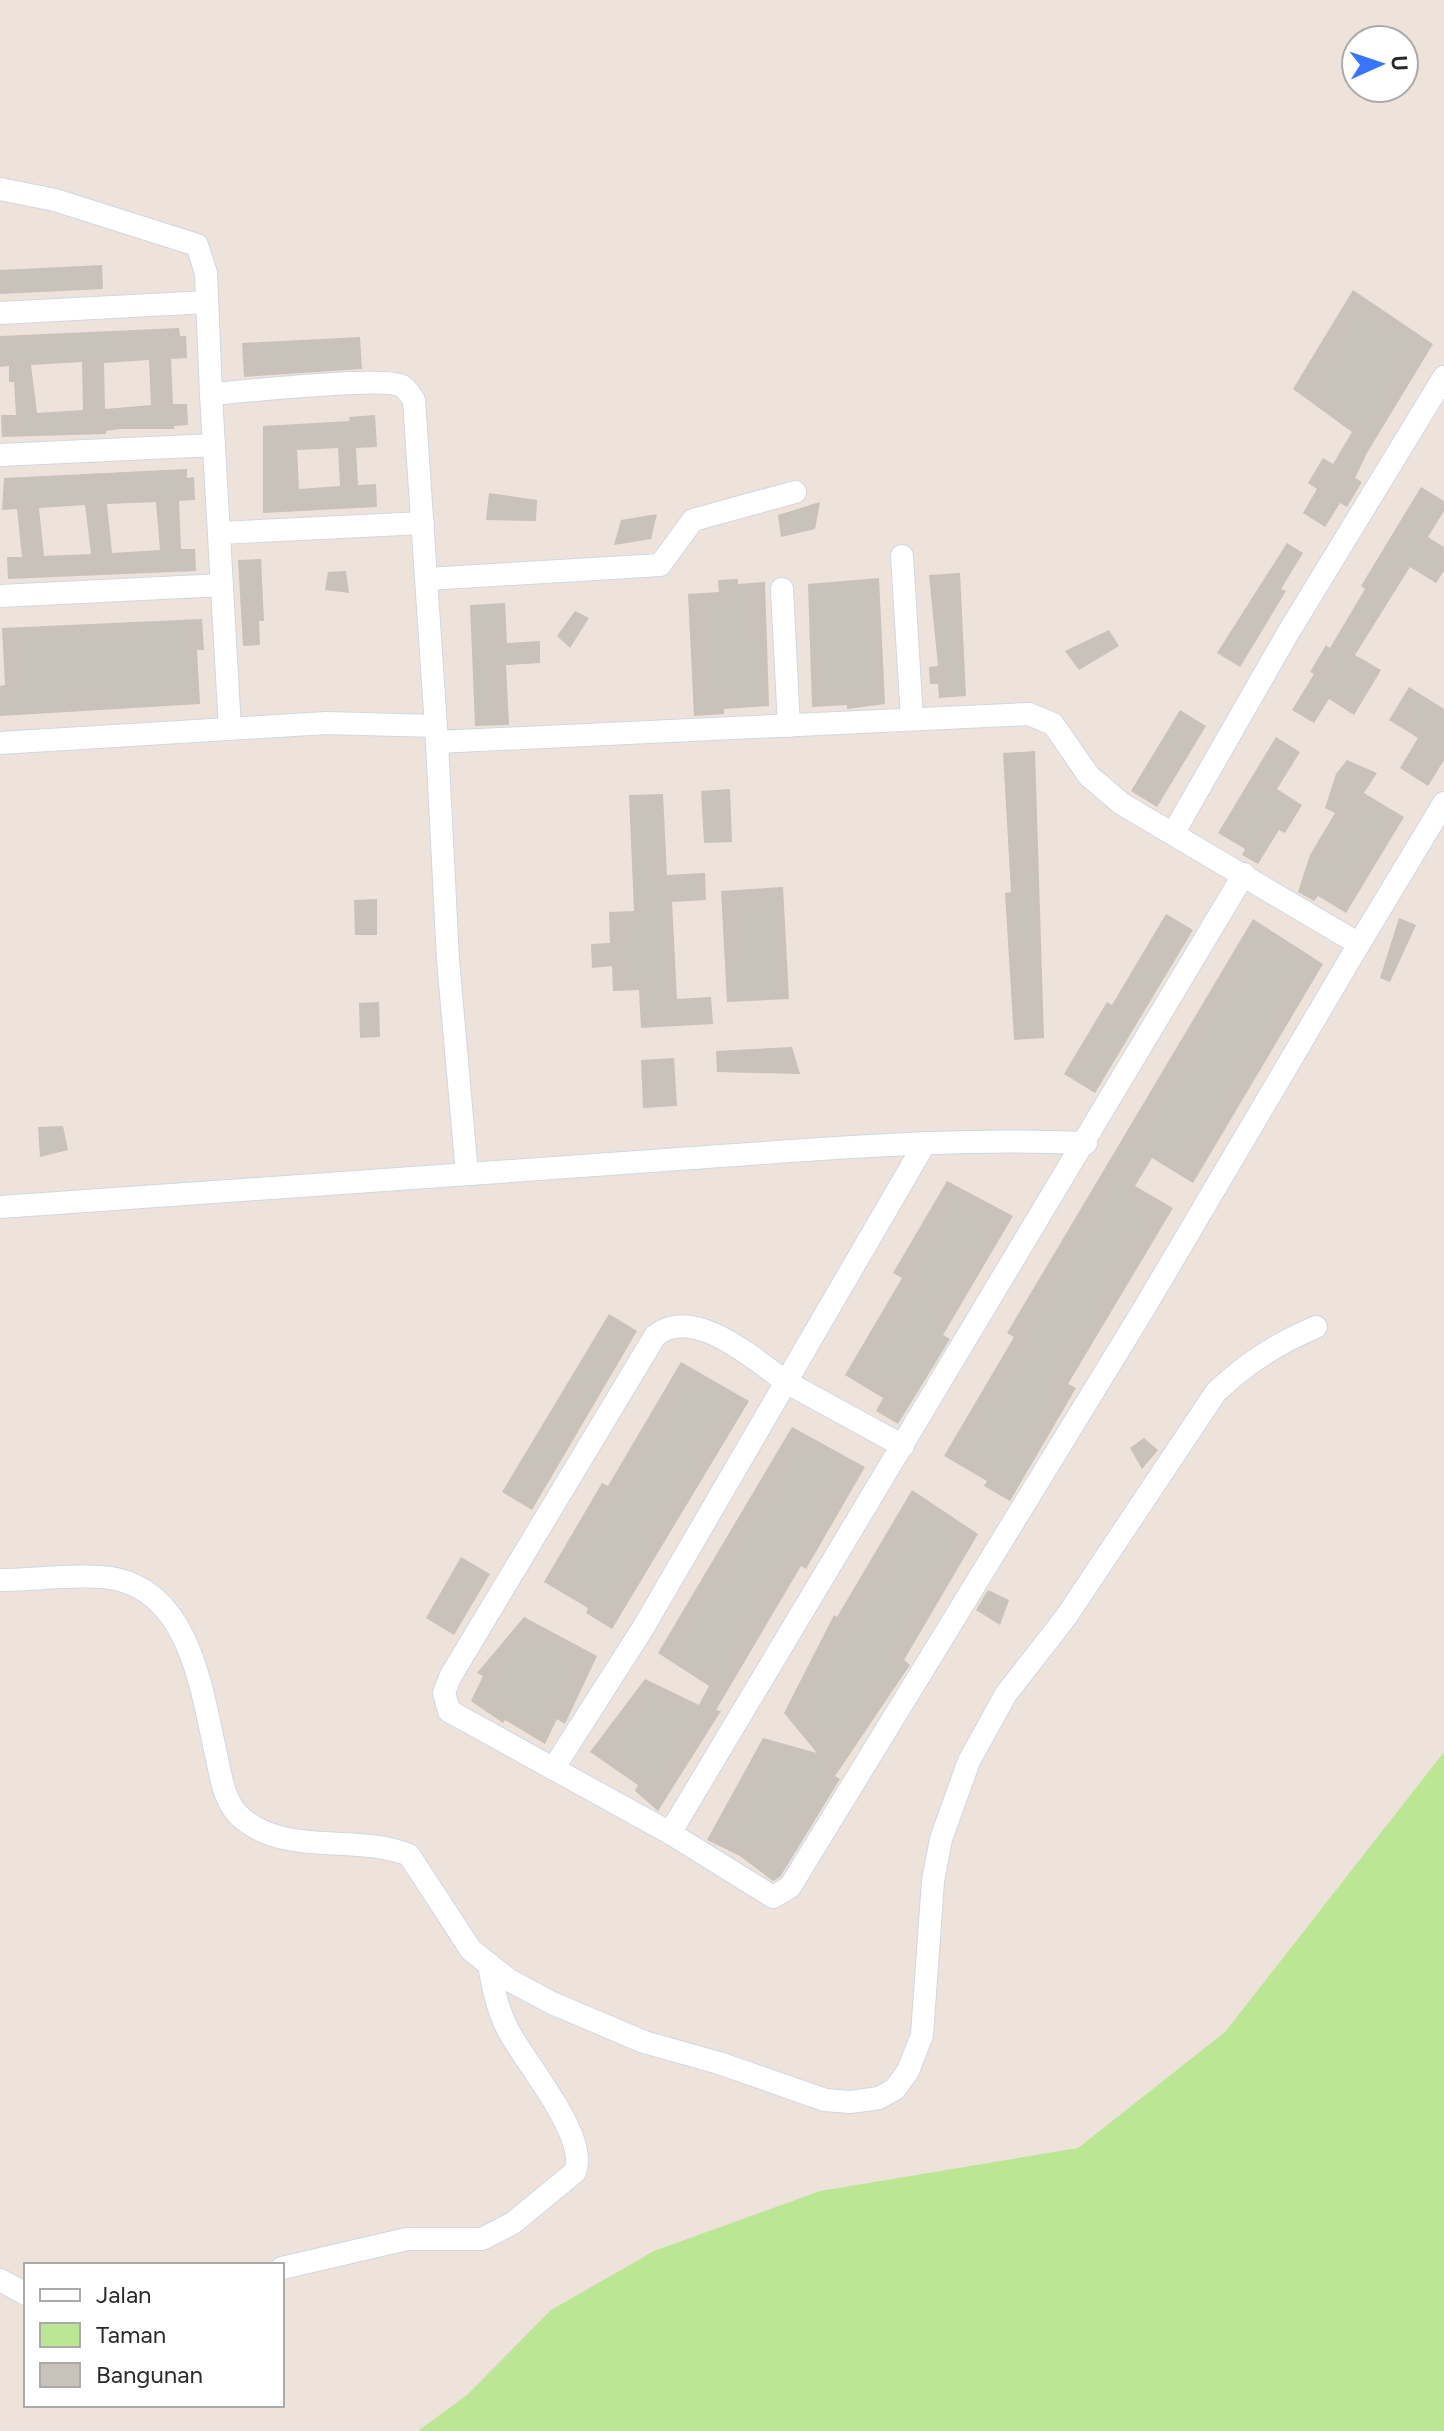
<svg xmlns="http://www.w3.org/2000/svg" width="1444" height="2431" font-family="Figtree,sans-serif">
  <rect width="100%" height="100%" fill="#ede3db"/>
  <path fill="#bbe794" d="M1444,1752V2431H418L467,2395L551,2310L654,2251L820,2191L1078,2148L1225,2032Z"/>
  <g fill="#c8c2ba" fill-rule="evenodd">
    <path d="M102,265L103,289L0,294V270Z"/>
    <path d="M1353,290L1433,344L1367,453L1355,478L1362,482L1347,507L1340,503L1325,527L1303,513L1317,489L1308,483L1323,458L1333,464L1352,432L1293,389Z"/>
    <path d="M179,328L180,336H186L187,358L171,359L173,404H187L188,425L174,426V429H120L106,431V434L2,437L1,415H16L14,382H9V366L0,367V336ZM149,360L151,405L105,409L104,363ZM82,362L83,410L37,413L31,365Z"/>
    <path d="M360,337L362,369L244,377L242,343Z"/>
    <path d="M375,415L377,447L356,448L358,485L376,484L377,507L263,513V426L350,421L349,417ZM338,448L340,486L299,489L297,450Z"/>
    <path d="M187,469V478L194,477L195,500L179,501L181,549H195L196,571L8,579L7,557H22L17,509L2,510L4,478ZM156,502L160,550L112,553L107,504ZM85,505L91,554L44,556L39,508Z"/>
    <path d="M1421,487L1444,501V511L1428,537L1444,547V571L1436,583L1410,567L1355,655L1381,670L1354,715L1329,699L1314,723L1292,710L1314,674L1310,672L1326,645L1330,648L1365,589L1361,586Z"/>
    <path d="M489,493L537,500L536,521L486,520Z"/>
    <path d="M820,502L815,529L781,537L778,515Z"/>
    <path d="M657,514L651,539L614,545L621,520Z"/>
    <path d="M1287,543L1303,553L1281,589L1286,591L1240,667L1217,653Z"/>
    <path d="M261,559L264,621H259L260,645L243,646L238,560Z"/>
    <path d="M346,571L349,593L325,590L328,572Z"/>
    <path d="M960,573L966,696L939,698L938,684H930L929,667L938,666L929,575Z"/>
    <path d="M879,578L885,704L847,709V705L812,707L808,584Z"/>
    <path d="M738,579V584L765,582L769,706L724,709V714L694,716L688,594L719,592L718,580Z"/>
    <path d="M505,603L507,643L540,641V663L506,665L509,725L475,726L470,605Z"/>
    <path d="M575,611L589,618L570,648L557,636Z"/>
    <path d="M202,619L204,650H197L200,704L0,716V686L5,685L2,628Z"/>
    <path d="M1109,630L1119,646L1079,670L1065,651Z"/>
    <path d="M1409,687L1444,709V760L1428,786L1400,768L1418,738L1389,720Z"/>
    <path d="M1180,710L1206,726L1157,807L1131,791Z"/>
    <path d="M1276,737L1300,752L1277,789L1302,805L1285,833L1279,830L1258,864L1242,855L1245,849L1218,833Z"/>
    <path d="M1035,751L1044,1038L1014,1040L1005,893L1011,892L1003,753Z"/>
    <path d="M1347,760L1377,773L1364,793L1404,817L1346,913L1318,896L1314,901L1298,892L1310,855L1335,813L1325,808L1336,774Z"/>
    <path d="M730,789L732,842L704,843L701,791Z"/>
    <path d="M663,794L667,875L705,873L706,900L672,902L677,999L711,997L713,1024L641,1028L639,990L613,991L612,966L592,968L591,944L610,943L609,912L634,911L629,795Z"/>
    <path d="M783,887L789,999L727,1002L721,891Z"/>
    <path d="M377,899V935H355L354,900Z"/>
    <path d="M1166,914L1193,930L1095,1093L1064,1074L1107,1002L1112,1005Z"/>
    <path d="M1399,918L1416,925L1390,982L1380,978Z"/>
    <path d="M1253,919L1323,964L1193,1183L1152,1158L1135,1186L1173,1208L1068,1384L1076,1388L1010,1501L984,1486L987,1481L944,1456L1014,1337L1007,1333Z"/>
    <path d="M379,1002L380,1037L360,1038L359,1003Z"/>
    <path d="M792,1047L800,1074L717,1072L716,1051Z"/>
    <path d="M674,1058L677,1106L643,1108L641,1060Z"/>
    <path d="M63,1126L68,1150L40,1157L38,1127Z"/>
    <path d="M947,1181L1013,1216L943,1335L950,1339L898,1424L876,1411L883,1398L845,1375L902,1278L893,1273Z"/>
    <path d="M609,1314L637,1331L532,1510L502,1492Z"/>
    <path d="M681,1362L749,1401L612,1629L586,1613L588,1608L544,1582L602,1483L608,1486Z"/>
    <path d="M792,1427L865,1467L806,1569L801,1566L716,1710L721,1711L658,1811L635,1791L638,1785L590,1752L645,1679L699,1705L709,1686L658,1653Z"/>
    <path d="M1144,1438L1158,1450L1142,1469L1130,1448Z"/>
    <path d="M912,1490L978,1534L904,1660L910,1665L835,1776L840,1779L780,1877L773,1881L740,1856L707,1840L763,1738L817,1753L784,1713L834,1615L837,1617Z"/>
    <path d="M461,1557L490,1574L454,1635L426,1618Z"/>
    <path d="M988,1590L1009,1600L1000,1625L976,1610Z"/>
    <path d="M524,1617L597,1656L565,1724L557,1719L545,1744L505,1720L503,1723L471,1701L483,1676L477,1673Z"/>
  </g>
  <g fill="none" stroke-linecap="round" stroke-linejoin="round">
    <defs>
      <g id="minor">
        <path d="M0,189L55,200L197,245L206,273L211,394"/>
        <path d="M0,313L207,302"/>
        <path d="M0,455L214,445"/>
        <path d="M219,533L423,523"/>
        <path d="M902,556L912,719"/>
        <path d="M427,579L660,565L693,520L795,492"/>
        <path d="M782,589L789,726"/>
        <path d="M0,596L222,585"/>
        <path d="M230,729L211,394C241,392 383,376 402,386C407,389 411,396 414,400L437,742L1029,714L1053,724L1089,776L1122,804L1359,944L1145,1307L790,1887L773,1897L670,1833L449,1711L444,1693L450,1677L655,1336C693,1304 754,1359 786,1382L925,1143"/>
        <path d="M437,742L448,960L467,1174"/>
        <path d="M0,743L326,723L436,726"/>
        <path d="M1174,832L1288,633L1444,377"/>
        <path d="M1359,944L1444,803"/>
        <path d="M0,1207C231,1192 462,1174 693,1158C824,1149 955,1137 1086,1143"/>
        <path d="M0,1580C32,1580 87,1573 116,1579C191,1595 202,1693 216,1754C221,1777 224,1805 244,1820C290,1856 357,1834 409,1855L471,1950L509,1980L552,2003L644,2042L719,2063L825,2100L850,2102L879,2098L895,2089L908,2071L922,2035L933,1881L941,1839L969,1761L1006,1694L1066,1617L1216,1392C1247,1363 1276,1344 1316,1327"/>
        <path d="M553,1769L643,1628L786,1382L903,1446"/>
        <path d="M670,1833L1244,874"/>
        <path d="M282,2268L407,2239H482L513,2223L575,2172C589,2136 525,2063 508,2030C497,2009 493,1987 489,1964"/>
        <path d="M0,2280L26,2294"/>
      </g>
    </defs>
    <use href="#minor" stroke="#d0d7e4" stroke-width="24"/>
    <use href="#minor" stroke="#fff" stroke-width="22"/>
  </g>
  <rect x="24" y="2263" width="260" height="144" fill="#ffffff" stroke="#aaaaaa" stroke-width="2"/>
  <rect x="40" y="2289" width="40" height="12" fill="#ffffff" stroke="#aaaaaa" stroke-width="2"/>
  <text x="96" y="2303" font-size="24" fill="#2a2a2a">Jalan</text>
  <rect x="40" y="2323" width="40" height="24" fill="#bbe794" stroke="#aaaaaa" stroke-width="2"/>
  <text x="96" y="2343" font-size="24" fill="#2a2a2a">Taman</text>
  <rect x="40" y="2363" width="40" height="24" fill="#c8c2ba" stroke="#aaaaaa" stroke-width="2"/>
  <text x="96" y="2383" font-size="24" fill="#2a2a2a">Bangunan</text>
  <g transform="translate(1380 64) rotate(87)"><circle r="38" fill="#ffffff" stroke="#aaaaaa" stroke-width="2"/>
  <path d="M0-6L14 30L0 20L-14 30Z" fill="#3775ff"/>
  <text y="-12" font-size="22" font-weight="bold" text-anchor="middle" fill="#2a2a2a">U</text>
  </g>
</svg>
